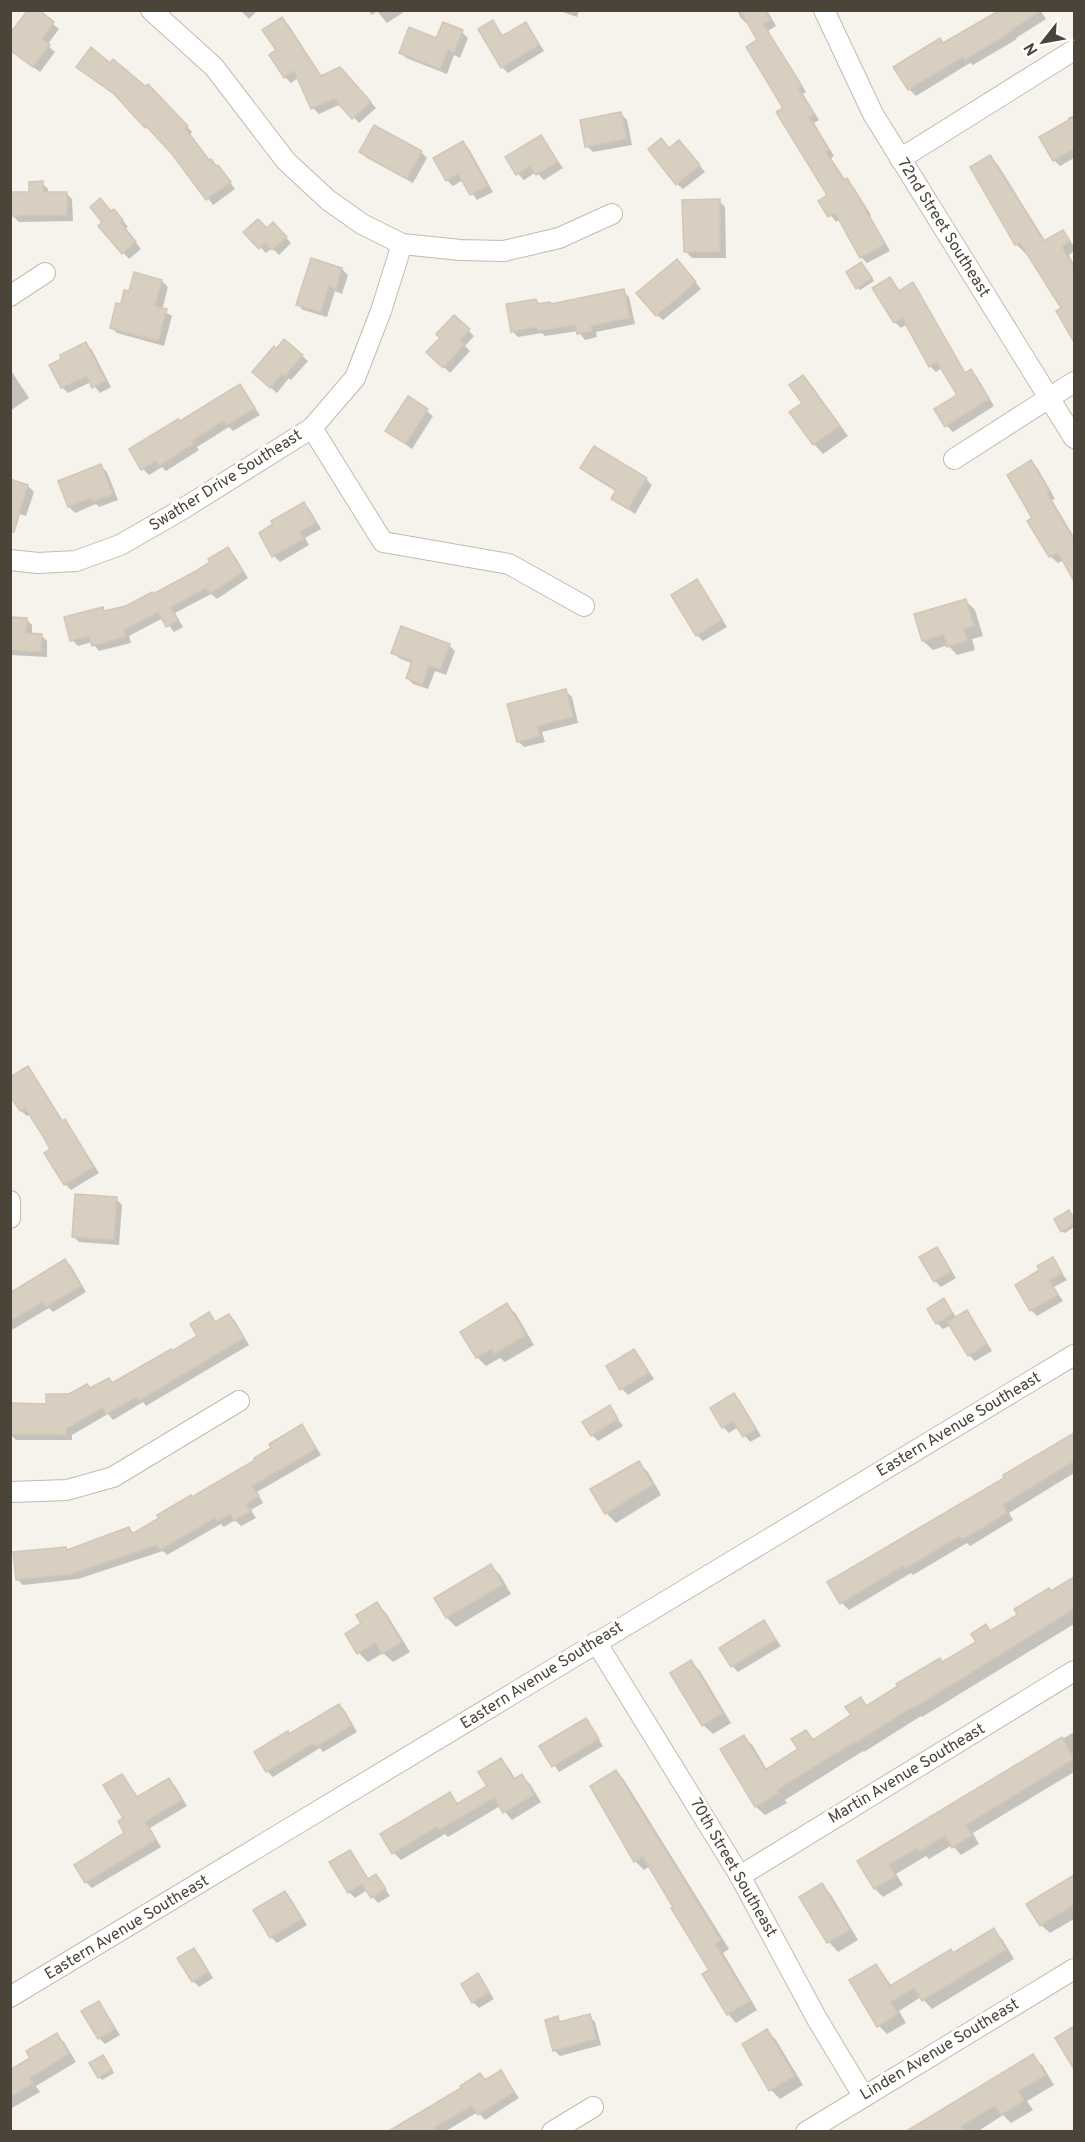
<svg xmlns="http://www.w3.org/2000/svg" width="1085" height="2142" font-family="Overpass,sans-serif">
  <rect width="100%" height="100%" fill="#f6f3ec"/>
  <g fill="#0003">
    <path d="M36,10L59,29L47,45L55,52L40,72L10,50Z"/>
    <path d="M240,10H258L249,19Z"/>
    <path d="M368,10H407L387,23L377,11L372,15Z"/>
    <path d="M557,10H579L577,17Z"/>
    <path d="M737,10H767L776,26L768,31L806,92L803,94L819,120L814,123L834,156L831,158L846,181L853,186L871,215L870,216L890,251L867,263L861,257L840,219L836,222L820,201L829,196L785,108L759,41L748,22L746,23L740,17Z"/>
    <path d="M1040,10L1046,19L1016,38L1017,39L973,65L970,63L916,96L909,89L895,67L943,44Z"/>
    <path d="M282,19L288,24L322,77L346,75L376,108L359,123L341,104L319,114L313,108L299,77L291,83L285,77L278,51Z"/>
    <path d="M493,22L504,37L525,24L531,30L544,51L508,73L502,67Z"/>
    <path d="M443,24L462,32L468,38L460,58L454,55L447,74L406,58L400,52L437,39Z"/>
    <path d="M111,65L145,88L148,86L192,132L190,135L209,161L223,173L235,189L213,205L173,153L153,131L152,132L146,127L120,99L78,67Z"/>
    <path d="M621,114L627,120L632,145L593,152L587,146Z"/>
    <path d="M1074,115V158L1060,166L1054,160L1069,121L1068,118Z"/>
    <path d="M541,137L563,168L544,180L536,172L524,180L518,174Z"/>
    <path d="M463,143L469,149L493,192L477,200L463,180L453,186L447,180Z"/>
    <path d="M685,148L705,172L683,189L677,184L670,149Z"/>
    <path d="M361,152H421L427,158L413,183L367,158Z"/>
    <path d="M990,157L998,165L1046,242L1063,232L1074,246V251L1069,255L1074,265V337L1072,334L1063,309L1027,251L1025,253L1017,245L972,168Z"/>
    <path d="M42,183L48,189V193H66L72,199L73,221L19,222L13,216Z"/>
    <path d="M719,201L725,207L726,258H692L686,252Z"/>
    <path d="M111,213L120,217L128,227L125,229L141,249L129,259L100,226Z"/>
    <path d="M273,224L291,243L279,255L272,248L266,253L246,232L267,230Z"/>
    <path d="M312,260L342,269L348,275L342,294L335,291L327,317L303,310L297,304Z"/>
    <path d="M864,266L874,281L860,290L858,288Z"/>
    <path d="M683,267L701,289L663,320L657,315Z"/>
    <path d="M890,279L900,292L913,284L918,290L966,374L971,371L977,377L994,406L953,432L947,426L960,395L942,368L936,372L930,366L907,324L901,328L895,322Z"/>
    <path d="M162,281L168,287L162,310L172,316L164,346L117,333L111,327L130,293Z"/>
    <path d="M623,291L629,297L635,324L596,332L597,337L585,340L578,331L545,336L542,333L518,337L512,331L536,300L541,305L552,306Z"/>
    <path d="M454,317L474,336L465,346L470,351L450,373L429,352L442,338Z"/>
    <path d="M86,344L92,350L111,387L100,393L91,382L68,393L62,387Z"/>
    <path d="M302,356L308,361L291,380L289,378L277,393L259,378Z"/>
    <path d="M10,369L29,398L10,411Z"/>
    <path d="M803,377L812,386L848,436L823,454L814,444L791,413L804,403Z"/>
    <path d="M239,386L260,415L233,431L229,427L197,447L199,450L166,471L162,467L149,475L143,469L180,423Z"/>
    <path d="M409,398L433,416L412,449L387,431Z"/>
    <path d="M1031,462L1038,469L1055,499L1052,500L1074,537V578L1064,560L1058,563L1051,557L1029,521L1034,518Z"/>
    <path d="M101,466L107,472L118,500L99,507L96,504L75,513L69,507L60,482Z"/>
    <path d="M582,468L646,479L652,485L635,514L613,499L617,492L588,474Z"/>
    <path d="M10,481L28,486L34,492L26,516L10,511Z"/>
    <path d="M304,504L310,510L321,529L305,538L309,545L280,562L274,556Z"/>
    <path d="M228,549L234,555L248,578L217,599L211,594L175,613L183,627L174,632L163,618L129,636L131,643L99,651L92,642L78,646L72,640L102,609L106,612L126,607L154,596L197,573Z"/>
    <path d="M697,581L702,587L727,627L703,641L697,635Z"/>
    <path d="M966,601L975,610L983,636L972,639L975,650L957,655L948,645L933,650L923,641L916,615Z"/>
    <path d="M10,619H26L32,625V635H41L47,641V657L10,655Z"/>
    <path d="M449,645L455,651L446,675L435,671L428,689L413,684L407,678L413,664L399,658L393,652Z"/>
    <path d="M566,691L572,697L578,723L542,732L545,742L524,747L518,741Z"/>
    <path d="M27,1068L33,1074L63,1121L70,1127L99,1173L71,1190L65,1184L52,1150L31,1114L27,1116L21,1111L10,1093Z"/>
    <path d="M116,1199L122,1205L119,1245L79,1242L73,1236Z"/>
    <path d="M1071,1214L1074,1220V1227L1065,1233L1062,1231Z"/>
    <path d="M936,1249L942,1255L956,1278L941,1287L935,1281Z"/>
    <path d="M1052,1259L1067,1280L1054,1287L1063,1301L1037,1316L1031,1310L1041,1271Z"/>
    <path d="M65,1260L71,1266L86,1292L53,1312L49,1308L10,1331V1295Z"/>
    <path d="M944,1300L957,1318L966,1312L972,1318L992,1351L975,1361L969,1355L951,1325L943,1329L937,1323L929,1309Z"/>
    <path d="M507,1305L516,1314L534,1345L505,1362L500,1358L486,1366L477,1357Z"/>
    <path d="M209,1314L217,1323L229,1315L235,1321L249,1345L146,1406L143,1402L113,1420L108,1414L72,1435V1440H16L10,1434L47,1405L91,1389L109,1380L113,1384L199,1337Z"/>
    <path d="M634,1351L640,1357L654,1379L628,1395L622,1389Z"/>
    <path d="M734,1395L740,1401L761,1436L750,1442L738,1427L729,1433L723,1427Z"/>
    <path d="M609,1407L623,1426L598,1441L592,1435Z"/>
    <path d="M301,1426L307,1432L321,1455L257,1492L263,1503L251,1510L256,1518L241,1526L235,1520L224,1527L221,1524L167,1555L163,1551L78,1579L23,1585L17,1579L66,1548L69,1551L129,1529L135,1534L257,1460Z"/>
    <path d="M1074,1434V1473L1009,1513L1013,1520L970,1546L967,1543L913,1575L911,1573L849,1610L842,1603L1007,1479L1005,1476Z"/>
    <path d="M638,1463L648,1472L661,1495L616,1523L606,1513L592,1490Z"/>
    <path d="M491,1566L500,1575L511,1594L456,1627L447,1618Z"/>
    <path d="M1074,1578V1624L922,1717L921,1716L864,1752L863,1751L785,1800L787,1803L765,1815L756,1807L722,1750L744,1737L753,1746L767,1770L800,1749L806,1731L815,1741L853,1715L861,1699L868,1706L978,1642L986,1626L992,1632Z"/>
    <path d="M377,1604L386,1613L410,1652L393,1662L383,1653L368,1662L359,1653L347,1634L363,1624Z"/>
    <path d="M764,1622L781,1646L738,1672L732,1666Z"/>
    <path d="M691,1662L700,1671L731,1723L713,1734L703,1725Z"/>
    <path d="M339,1705L345,1711L357,1732L323,1752L320,1748L273,1777L267,1771Z"/>
    <path d="M586,1720L603,1746L559,1772L542,1747Z"/>
    <path d="M1074,1732V1772L973,1833L979,1844L961,1855L952,1845L929,1859L926,1856L896,1874L903,1885L883,1897L875,1889L859,1861Z"/>
    <path d="M501,1760L508,1767L516,1780L522,1776L530,1784L541,1802L512,1820L500,1806L448,1837L445,1834L401,1860L394,1853L449,1794L459,1805L489,1787Z"/>
    <path d="M616,1771L624,1780L729,1949L723,1953L757,2010L736,2023L728,2014L711,1971L650,1866L644,1870L635,1861Z"/>
    <path d="M122,1776L138,1798L169,1780L175,1786L187,1806L150,1828L161,1847L92,1888L86,1882L127,1833Z"/>
    <path d="M349,1852L369,1880L376,1876L390,1896L378,1903L367,1890L355,1898L349,1892Z"/>
    <path d="M1074,1876V1919L1050,1933L1041,1925L1028,1904Z"/>
    <path d="M822,1885L831,1895L858,1940L838,1952L829,1942L802,1898Z"/>
    <path d="M285,1893L291,1899L307,1925L277,1943L271,1937Z"/>
    <path d="M993,1930L1002,1939L1014,1959L932,2009L921,1997L899,2011L906,2023L887,2034L879,2026L876,1966L892,1986L953,1954Z"/>
    <path d="M194,1950L200,1956L213,1978L199,1987L193,1981Z"/>
    <path d="M478,1975L494,1999L479,2008L473,2002Z"/>
    <path d="M98,2003L104,2009L120,2035L105,2044L99,2038Z"/>
    <path d="M589,2016L595,2022L601,2045L560,2056L554,2050L557,2018L562,2023Z"/>
    <path d="M767,2031L776,2040L803,2085L780,2099L771,2090Z"/>
    <path d="M56,2035L64,2042L76,2062L36,2086L40,2092L10,2109V2071L32,2059Z"/>
    <path d="M1032,2056L1042,2065L1054,2085L1027,2101L1033,2110L1011,2123L1003,2115L977,2132H908Z"/>
    <path d="M105,2059L114,2073L102,2080L99,2077Z"/>
    <path d="M501,2072L519,2098L485,2120L478,2112L444,2132H390Z"/>
  </g>
  <g fill="#d8cfc1" stroke="#d3c7b4" stroke-width="1.5">
    <path d="M28,10H39L54,22L42,39L50,45L33,67L10,50V33Z"/>
    <path d="M740,10H765L771,20L763,24L802,86L798,88L814,114L809,117L829,150L826,152L844,180L847,178L866,209H865L885,244L860,258L835,213L828,217L818,201L827,195L776,112L783,108L746,47L757,40Z"/>
    <path d="M1000,10H1042L1010,31L1011,32L965,60L963,57L908,90L893,67L940,38L943,43Z"/>
    <path d="M282,17L321,76L340,67L371,102L352,119L334,99L311,109L294,71L284,78L269,55L276,50L262,30Z"/>
    <path d="M493,20L502,36L526,22L539,45L501,68L478,29Z"/>
    <path d="M443,22L463,30L454,53L448,50L440,69L399,53L409,27L436,38Z"/>
    <path d="M91,47L110,63L113,59L145,86L148,84L188,126L185,128L209,160L211,159L216,166L218,165L231,182L206,200L172,154L146,126L145,128L114,94L76,67Z"/>
    <path d="M621,112L627,139L585,147L580,120Z"/>
    <path d="M1074,117V149L1053,161L1039,137Z"/>
    <path d="M374,125L422,151L407,179L359,152Z"/>
    <path d="M541,135L558,162L536,175L530,166L516,175L505,157Z"/>
    <path d="M661,138L669,148L679,140L700,165L676,185L648,149Z"/>
    <path d="M463,141L488,186L470,195L458,174L446,181L433,158Z"/>
    <path d="M990,155L1044,241L1063,230L1070,241L1062,247L1074,267V342L1056,311L1061,308L1020,243L1015,245L970,167Z"/>
    <path d="M43,181V192H67V215L11,216V192H29V182Z"/>
    <path d="M100,198L111,211L114,209L123,220L120,222L136,242L122,254L98,226L102,222L90,207Z"/>
    <path d="M720,199V252H684L682,200Z"/>
    <path d="M258,219L267,228L273,222L287,237L272,250L265,243L259,249L243,232Z"/>
    <path d="M311,258L342,268L336,289L329,286L321,312L296,305Z"/>
    <path d="M677,259L696,282L656,316L636,293Z"/>
    <path d="M861,262L872,278L856,289L846,272Z"/>
    <path d="M134,272L162,280L155,306L167,309L158,341L110,328L116,303L121,304L124,290L129,291Z"/>
    <path d="M890,277L899,291L913,282L965,373L971,369L989,399L945,427L934,409L957,395L937,362L929,367L902,318L894,323L872,288Z"/>
    <path d="M624,289L630,318L591,326L592,331L577,334L575,325L538,331L537,327L511,332L506,304L536,299L537,304L550,302L551,304Z"/>
    <path d="M454,315L470,329L460,340L465,344L443,368L426,352L440,338L436,334Z"/>
    <path d="M284,339L303,355L285,376L282,374L270,388L252,372L274,346L276,349Z"/>
    <path d="M86,342L106,381L92,388L87,376L61,388L49,365L61,359L60,355Z"/>
    <path d="M803,375L840,426L813,445L789,412L802,403L789,385Z"/>
    <path d="M240,384L255,408L226,426L223,421L192,441L194,444L159,466L156,461L141,470L129,449L178,419L180,421Z"/>
    <path d="M408,396L428,409L406,444L385,431Z"/>
    <path d="M594,446L647,478L628,509L611,499L616,490L580,468Z"/>
    <path d="M1031,460L1050,491L1047,493L1074,540V581L1058,553L1049,557L1027,521L1032,518L1007,475Z"/>
    <path d="M101,464L113,494L92,502L91,498L68,507L58,481Z"/>
    <path d="M10,479L28,485L14,532H10Z"/>
    <path d="M304,502L316,523L300,532L304,539L272,557L259,533L273,524L271,521Z"/>
    <path d="M228,547L243,572L210,594L206,588L171,607L178,621L166,627L158,612L124,630L126,637L92,646L89,636L70,641L64,617L103,607L104,611L126,606L152,592L153,594L196,571L210,562L208,559Z"/>
    <path d="M697,579L722,620L696,636L671,595Z"/>
    <path d="M966,599L974,626L964,629L967,641L947,647L944,635L922,641L914,614Z"/>
    <path d="M10,617L27,618L26,633L42,634L41,652L10,650Z"/>
    <path d="M401,626L450,644L440,670L429,666L422,685L406,678L412,661L391,653Z"/>
    <path d="M566,689L573,717L537,726L540,736L517,742L507,704Z"/>
    <path d="M28,1066L62,1121L65,1119L94,1167L64,1185L44,1153L50,1149L41,1133L25,1108L20,1111L10,1096V1077Z"/>
    <path d="M75,1194L117,1197L114,1240L72,1237Z"/>
    <path d="M1069,1210L1074,1219V1224L1061,1232L1054,1219Z"/>
    <path d="M937,1247L951,1271L934,1282L919,1257Z"/>
    <path d="M1053,1257L1062,1273L1049,1281L1058,1295L1030,1311L1015,1285L1039,1270L1037,1266Z"/>
    <path d="M65,1259L81,1286L46,1307L43,1302L10,1321V1293Z"/>
    <path d="M944,1298L953,1314L936,1324L927,1309Z"/>
    <path d="M507,1303L526,1335L494,1354L491,1349L476,1358L460,1332Z"/>
    <path d="M967,1310L987,1344L968,1356L947,1322Z"/>
    <path d="M209,1312L215,1322L229,1314L244,1338L139,1401L137,1397L106,1414L102,1408L66,1429V1435L10,1434V1403L46,1404V1394H69L87,1384L90,1388L109,1378L112,1383L171,1349L172,1351L197,1336L190,1324Z"/>
    <path d="M634,1349L649,1373L620,1390L606,1366Z"/>
    <path d="M734,1393L756,1429L743,1437L733,1421L722,1428L710,1408Z"/>
    <path d="M610,1405L618,1419L591,1436L582,1422Z"/>
    <path d="M302,1424L316,1449L252,1486L259,1496L246,1504L251,1511L234,1521L230,1514L217,1522L215,1518L160,1550L157,1545L72,1574L16,1580L13,1552L66,1547L67,1550L129,1527L132,1534L159,1518L157,1515L191,1495L192,1497L255,1460L254,1458L271,1448L269,1444Z"/>
    <path d="M1074,1433V1461L1003,1505L1007,1513L962,1540L960,1536L905,1569L903,1566L840,1604L827,1582L1004,1478L1003,1475Z"/>
    <path d="M639,1461L653,1485L605,1514L590,1489Z"/>
    <path d="M491,1564L503,1585L446,1618L434,1598Z"/>
    <path d="M1074,1577V1609L955,1683L912,1709L911,1708L854,1744L853,1743L777,1790L779,1793L755,1807L720,1749L744,1735L765,1770L798,1749L791,1739L806,1730L813,1740L851,1715L845,1707L861,1697L866,1706L898,1686L896,1684L940,1658L942,1662L976,1642L971,1634L986,1624L990,1631L1017,1615L1014,1609L1049,1588L1051,1591Z"/>
    <path d="M377,1602L402,1642L382,1654L375,1643L357,1654L345,1634L361,1623L356,1615Z"/>
    <path d="M764,1620L776,1640L731,1667L719,1648Z"/>
    <path d="M691,1660L723,1713L702,1726L670,1673Z"/>
    <path d="M339,1704L352,1725L316,1747L314,1743L266,1772L254,1752L288,1731L289,1734Z"/>
    <path d="M586,1718L599,1739L552,1767L539,1746Z"/>
    <path d="M1062,1737L1074,1759L966,1825L972,1835L952,1848L945,1836L919,1852L917,1848L889,1865L896,1876L874,1889L857,1861Z"/>
    <path d="M501,1758L514,1779L522,1774L534,1795L503,1813L494,1798L439,1830L437,1827L392,1854L380,1834L450,1792L457,1804L487,1786L478,1772Z"/>
    <path d="M616,1770L721,1940L715,1944L750,2001L727,2015L702,1974L709,1970L671,1908L673,1907L643,1857L634,1862L590,1786Z"/>
    <path d="M122,1774L137,1797L169,1778L182,1800L145,1822L156,1840L85,1883L74,1865L124,1833L118,1821L123,1818L103,1785Z"/>
    <path d="M350,1850L368,1879L376,1874L386,1889L371,1898L362,1884L348,1893L329,1862Z"/>
    <path d="M1074,1875V1905L1040,1926L1026,1904Z"/>
    <path d="M822,1883L850,1930L827,1943L799,1897Z"/>
    <path d="M285,1891L302,1919L270,1938L253,1910Z"/>
    <path d="M994,1928L1006,1950L922,2001L914,1988L891,2002L898,2014L877,2027L849,1980L876,1964L890,1986L951,1949L953,1953Z"/>
    <path d="M194,1948L208,1972L192,1982L177,1958Z"/>
    <path d="M478,1973L489,1992L472,2003L461,1984Z"/>
    <path d="M99,2001L115,2029L98,2039L81,2011Z"/>
    <path d="M590,2014L596,2039L553,2051L545,2020L558,2016L559,2022Z"/>
    <path d="M1074,2026V2069L1055,2038Z"/>
    <path d="M767,2029L795,2076L769,2091L742,2044Z"/>
    <path d="M57,2033L69,2054L30,2078L33,2084L10,2097V2070L30,2058L26,2051Z"/>
    <path d="M1033,2054L1046,2075L1019,2091L1024,2101L1001,2115L995,2106L961,2126L965,2132H905Z"/>
    <path d="M103,2055L112,2070L98,2078L89,2063Z"/>
    <path d="M501,2070L514,2092L478,2115L472,2106L435,2127L437,2132H387L461,2088L460,2086L480,2073L485,2080Z"/>
  </g>
  <g fill="none" stroke-linecap="round" stroke-linejoin="round">
    <defs>
      <g id="minor">
        <path d="M151,10L214,67L286,161L328,200L362,224L402,244L460,250L504,251L559,238L612,214"/>
        <path d="M824,10L873,114L1074,438"/>
        <path d="M900,159L1074,50"/>
        <path d="M10,296L45,273"/>
        <path d="M312,428L383,542L509,564L584,606"/>
        <path d="M954,459L1074,382"/>
        <path d="M10,560L38,563L76,561L120,545L181,510L312,428L355,378L381,311L402,244"/>
        <path d="M10,1201V1218"/>
        <path d="M10,1492L67,1490L113,1477L239,1401"/>
        <path d="M596,1642L740,1876L817,2019L864,2097"/>
        <path d="M740,1876L1074,1671"/>
        <path d="M10,1997L1074,1355"/>
        <path d="M552,2132L593,2107"/>
        <path d="M806,2132L1074,1969"/>
      </g>
    </defs>
    <use href="#minor" stroke="#c2bbae" stroke-width="22"/>
    <use href="#minor" stroke="#fff" stroke-width="20"/>
  </g>
  <g text-anchor="middle" dominant-baseline="central" stroke-width="6" stroke-linejoin="round" paint-order="stroke">
    <g font-size="16" fill="#4b4439" stroke="#fff">
      <text transform="translate(943 228) rotate(58)">72nd Street Southeast</text>
      <text transform="translate(226 481) rotate(-32)">Swather Drive Southeast</text>
      <text transform="translate(959 1425) rotate(-31)">Eastern Avenue Southeast</text>
      <text transform="translate(542 1676) rotate(-32)">Eastern Avenue Southeast</text>
      <text transform="translate(907 1774) rotate(-31)">Martin Avenue Southeast</text>
      <text transform="translate(733 1868) rotate(60)">70th Street Southeast</text>
      <text transform="translate(127 1928) rotate(-31)">Eastern Avenue Southeast</text>
      <text transform="translate(940 2050) rotate(-31)">Linden Avenue Southeast</text>
    </g>
  </g>
  <rect width="1085" height="2142" fill="none" stroke="#4b4439" stroke-width="24"/>
  <g transform="translate(1043 42) rotate(239)" stroke="#ffffff" stroke-width="4.5" paint-order="stroke">
  <path d="M0-4.5L10 22L0 15L-10 22Z" fill="#4b4439"/>
  <text y="-9" font-size="16" font-weight="bold" text-anchor="middle" fill="#4b4439">N</text>
  </g>
</svg>
